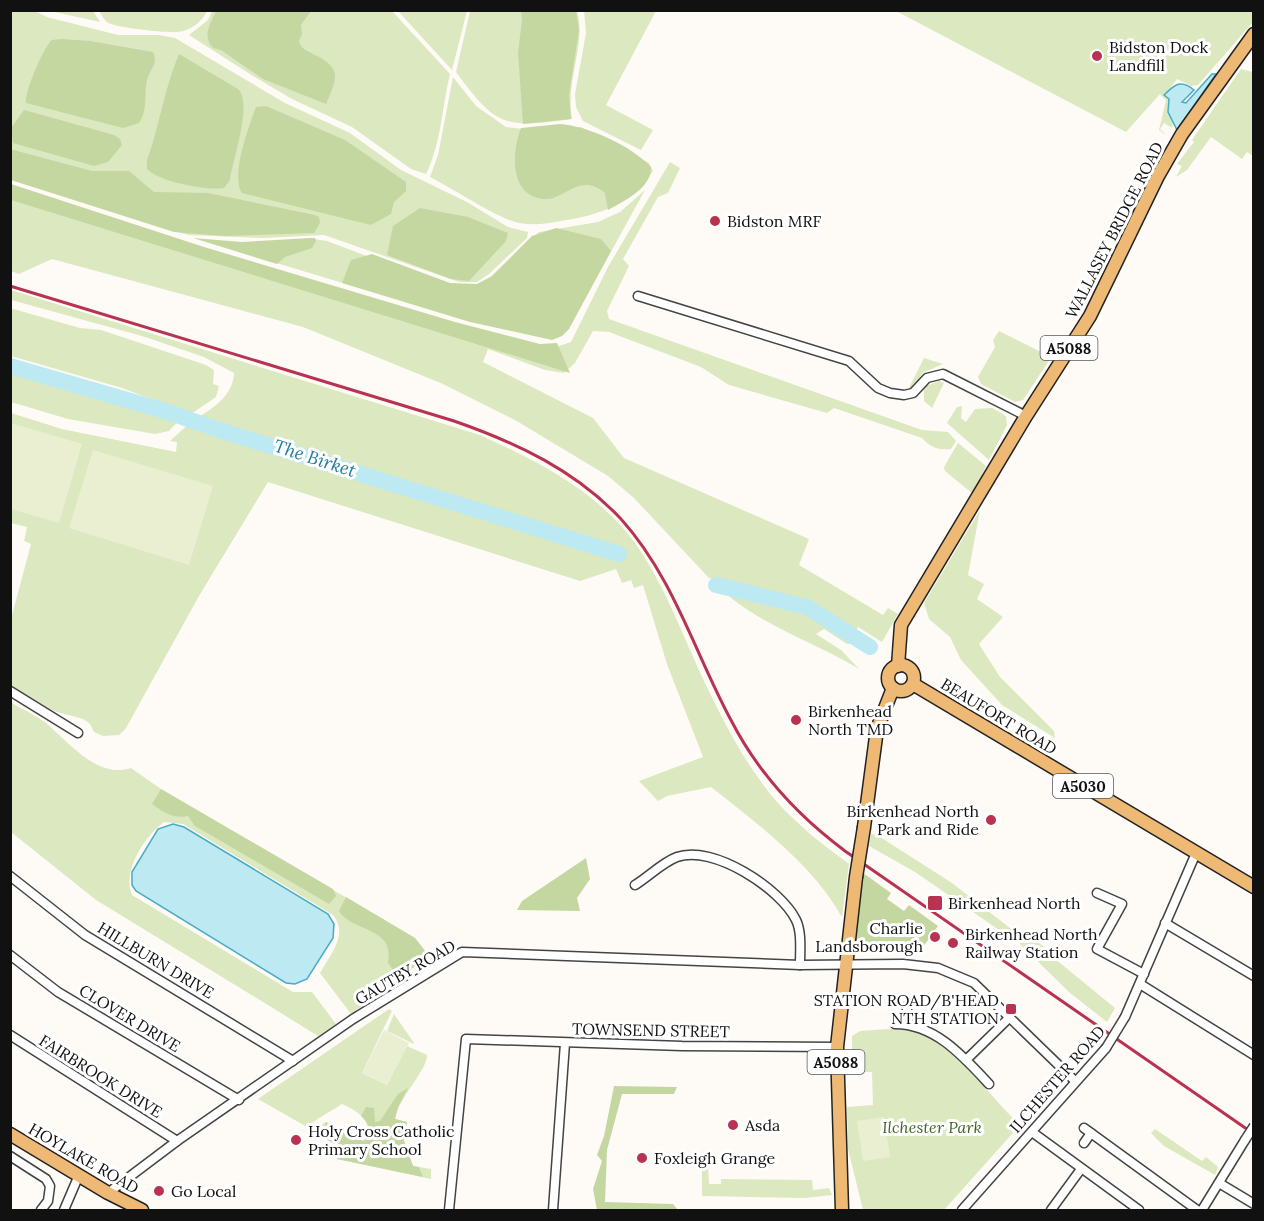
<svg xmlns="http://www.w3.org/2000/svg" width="1264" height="1221" font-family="Lora,serif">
  <rect width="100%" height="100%" fill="#fefbf6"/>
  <g fill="#dce8c0">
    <path d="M1253,10L1254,21L1198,85L1191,86L1177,79L1165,95L1169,99L1168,112L1173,125L1172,128L1164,123L1160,129L1167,136L1159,130L1166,100L1160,94L1126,132L896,11Z"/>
    <path d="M11,11H35L47,17L118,35H159L175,38L285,103L350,133L401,170L467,202L508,227L528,232L527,238L489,274L477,282H459L324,235L263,238L188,235L11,180Z"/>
    <path d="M50,11H93L100,22Z"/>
    <path d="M99,11V10L207,11C202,22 190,31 178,32C167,33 115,28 107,22C104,20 101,14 99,11Z"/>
    <path d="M212,11H392L450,74C442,107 441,145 426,174L411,169L352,127L292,99L253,76L189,35L208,20Z"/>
    <path d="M398,11H467L452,70Z"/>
    <path d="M470,11H577C587,42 565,80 572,119C505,128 497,128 456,72Z"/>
    <path d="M584,11H656L606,105L653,130L641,150L583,121L576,107L575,94L586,33Z"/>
    <path d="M1241,69L1253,72V156L1247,152L1242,159L1211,137L1187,170L1176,177L1182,166L1177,164L1194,142L1192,140Z"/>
    <path d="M453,77L476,106L506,127L524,129L581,127L649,163L653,171C630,205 600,215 561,221C546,224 530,226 515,222C492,215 454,189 430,177L438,155Z"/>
    <path d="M670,162L680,168L668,193L658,197L623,259L629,266L607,311L609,319L922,430L948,432L956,441L951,449C938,450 931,448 922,438L834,408L827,413L729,385L701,367L609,332L593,331L575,363L564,373L545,370L488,349L483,362L593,418L624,458L809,539L799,565L883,615L888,608L898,614L882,642L858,627L855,632L806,602L709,578L634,498L608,476L515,420L443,384L303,327L52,259L19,274L11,271L10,190L399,308L550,349L571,342L608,267Z"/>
    <path d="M645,190L569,328L366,290L253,256L314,239L327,241L444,285L481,286L539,232L598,222L620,212Z"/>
    <path d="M11,290L480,435C537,461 596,490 635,543C666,587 683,637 706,685C729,733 756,785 796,821C812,837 831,850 849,864L842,917C812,864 758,824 711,787L667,796L658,801L639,781L703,757L667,664L643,585L634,588L631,580L622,583L616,569L580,581L268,482L199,596L126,728L119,735L103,736L94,732L90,724L83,719L54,711L11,686V619L31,544L24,541L27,527L11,523V413L62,429L176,452L177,442L170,441L192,421L216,434L617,556L620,547L197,418C215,407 233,395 234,373L204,357L142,336L11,300Z"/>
    <path d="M10,308L80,328L101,330L206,365L214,370L213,384L219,386L216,397L191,414L122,388L11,356Z"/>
    <path d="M999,331L1049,356L1050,359L1023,400L1015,402L981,384L978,377L995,347L993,340Z"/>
    <path d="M924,358L943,364L922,373L914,388L908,390Z"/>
    <path d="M11,368L180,419L169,431L155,434L68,419L11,402Z"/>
    <path d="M939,381L944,383L932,408L924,401V387Z"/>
    <path d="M962,406L961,418L966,422L975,409L992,408L1006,416L1007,425L989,460L947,423L957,407Z"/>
    <path d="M958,443L986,466L973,494L945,471L944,467Z"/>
    <path d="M980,510L968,575L984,584L977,599L1003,617L979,644L1000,677L1054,731L1055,738L1002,705L961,660L950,637L929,619L924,603Z"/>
    <path d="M725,593L812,616L856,643L847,644L824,629L816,634L841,650L859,669C813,641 768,629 725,593Z"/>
    <path d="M10,702C22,709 36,715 47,724C70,743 97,779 131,768L161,789L415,938L429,956L351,1014L320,973C330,955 349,934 333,915L183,824L164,822C144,837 122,871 132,895L293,992H312L336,1024L318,1036L289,1018L96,900L11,832Z"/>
    <path d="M871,834L877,835L952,883L1019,935L1015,941L915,872L869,846Z"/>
    <path d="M1022,937L1028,941L1031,938L1051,951L1049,954L1115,1008L1107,1022L1069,992L1018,942Z"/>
    <path d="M389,1009L392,1011L362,1073L387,1085L407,1046L427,1055C427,1071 400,1095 395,1119L407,1122L404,1141L413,1166L431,1169V1179L337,1159L342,1148L314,1133L316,1127L326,1122L362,1141L368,1138C372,1121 358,1111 342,1104C335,1109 311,1122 307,1127L258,1099Z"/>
    <path d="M394,1014L414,1043V1044L387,1031Z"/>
    <path d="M860,1031C878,1030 903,1026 920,1033C958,1049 990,1097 1020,1125L944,1210H863L848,1149L847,1107L873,1105L872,1072H852V1036Z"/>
    <path d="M1155,1129L1202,1161L1206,1157L1218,1167L1215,1175L1164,1146L1151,1133Z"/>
    <path d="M702,1165H708L709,1184H721V1179L812,1180L813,1190L829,1188L832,1195L805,1198L702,1196Z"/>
  </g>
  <g fill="#c4d7a1">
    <path d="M216,11H311L301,25L302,34L299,41C301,49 306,50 313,54C343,68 337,78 326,104L263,79L221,50L213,48C202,37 210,23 216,11Z"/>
    <path d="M521,11H576L579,30L569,95L571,119L523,124L518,53L522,20Z"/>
    <path d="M61,39L90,41L153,52C159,63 150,69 147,80C144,93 148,111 139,123L123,128L26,103C24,93 44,46 52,40Z"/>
    <path d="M179,54L238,89C253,103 233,159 230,180L224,188C208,191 159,182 147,169V160C160,125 164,89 179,54Z"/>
    <path d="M266,106L345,140L406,182V191L394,202L391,214L371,225L242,193C230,176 249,126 256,107Z"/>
    <path d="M24,110L114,135L120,139L122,145L108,162L94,166L13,143L11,128Z"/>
    <path d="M560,124C588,126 632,146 651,167C652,188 624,201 608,210L605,193C580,171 564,201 543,199C509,195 512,151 521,128Z"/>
    <path d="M10,149L92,171H129L154,192L208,193L315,215L319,217L320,223L314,233L224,236L174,232L11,180Z"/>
    <path d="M11,184L204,247L455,322L540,344L557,343L570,373L11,200Z"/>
    <path d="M420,208L468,217L508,233L506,241L469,281L451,279L387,255L393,226Z"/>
    <path d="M556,228L601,239L611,251L569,329L562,336L552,340L470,322L342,283L351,260L372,254L450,283L477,284L492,276L532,236Z"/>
    <path d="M193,238L242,242L310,238H315L316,241L312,248L285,257L277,264Z"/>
    <path d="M161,789L333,889L336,896L329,904L195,826L188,816C173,819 163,812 152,804Z"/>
    <path d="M586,858L590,879L577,898L580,911L517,910L522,901Z"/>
    <path d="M859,870L891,893L887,899L904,911L909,905L938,926L923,947L853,951Z"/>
    <path d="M346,897L415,938L429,956L399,978L388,963C395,926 353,933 339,911Z"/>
    <path d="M614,1086L677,1087L674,1094H622L607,1150L605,1202L673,1204L678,1210H597L593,1189L602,1161L597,1155L604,1136Z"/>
    <path d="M408,1088L398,1107L395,1119L407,1122L404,1141L413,1166L419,1167L423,1177L337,1159L342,1148L324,1138L326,1122L363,1141L368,1138C370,1128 369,1123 361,1116L366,1107L374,1108L375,1122L380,1121L398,1094Z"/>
  </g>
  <g fill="#ebefd1">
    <path d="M11,423L82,444L59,523L11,509Z"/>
    <path d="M93,450L213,486L189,565L69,528Z"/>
    <path d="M384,1030L409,1043L387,1085L362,1073Z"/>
    <path d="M884,1117L890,1157L863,1161L857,1121Z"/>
  </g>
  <g fill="#bde9f2" stroke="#4aabc4" stroke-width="1.5">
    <path d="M1212,74H1216L1177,130L1168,112L1169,99L1164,95C1175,84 1181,79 1194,90L1182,102L1186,103Z"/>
    <path d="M173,824L184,827L328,914L334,924L333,938L307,979L295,984L286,983L136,891L132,885V872L158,829Z"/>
  </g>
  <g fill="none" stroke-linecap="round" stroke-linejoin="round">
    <g stroke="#bde9f2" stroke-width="16">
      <path d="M10,366L165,411L225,432L619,554"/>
      <path d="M716,585L807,607L870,647"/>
    </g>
    <defs>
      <g id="minor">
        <path d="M638,296L849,361L878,388L890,393L904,395L913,393L927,378L943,374L1026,416"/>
        <path d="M10,691L78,733"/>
        <path d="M10,876L85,935L293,1061"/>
        <path d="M635,885C648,877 663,862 677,857C713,844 781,889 796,920C802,932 800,951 800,965"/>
        <path d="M1097,893L1122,904L1097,949L1144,974"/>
        <path d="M1165,923L1254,976"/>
        <path d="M10,955L58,992L239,1100"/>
        <path d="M1140,984L1254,1055"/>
        <path d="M1125,1017L1196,853"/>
        <path d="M895,1024C935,1024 963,1056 989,1084"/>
        <path d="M907,1024V1006"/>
        <path d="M10,1035L177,1141"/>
        <path d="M966,1060L1009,1018"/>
        <path d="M1084,1128L1197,1210"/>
        <path d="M1032,1132L1139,1210"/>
        <path d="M1084,1143L1091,1133"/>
        <path d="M10,1156L46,1179L50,1186L48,1201L41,1210"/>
        <path d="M1219,1183L1254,1204"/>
        <path d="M108,1193L177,1141L353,1019L462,952L800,965L903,964L938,968L974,983L1075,1081"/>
        <path d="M64,1210L79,1175"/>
        <path d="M449,1210L466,1039L682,1046L837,1047"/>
        <path d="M553,1210L565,1043"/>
        <path d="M962,1210L1106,1048"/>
        <path d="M1051,1210L1081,1169"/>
        <path d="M1202,1210L1245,1140"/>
      </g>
      <g id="primary">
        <circle cx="901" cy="678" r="13"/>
        <path d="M898,666L901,625L1026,416L1090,316L1158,176L1182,134L1254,34"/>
        <path d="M913,684L1254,887"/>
        <path d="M864,827L877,729L893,688"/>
        <path d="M10,1134L108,1193L142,1210"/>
        <path d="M842,1210L837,1047L856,877"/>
      </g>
    </defs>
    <use href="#minor" stroke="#444" stroke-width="11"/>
    <use href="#primary" stroke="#222" stroke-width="15"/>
    <use href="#minor" stroke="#fff" stroke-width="8"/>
    <use href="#primary" stroke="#eeb975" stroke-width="12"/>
    <path stroke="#b83252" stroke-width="3" d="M10,286L454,421C517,443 575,470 621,519C674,578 695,654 732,722C759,774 798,816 845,851L1254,1134"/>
    <defs>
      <g id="minor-bridge">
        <path d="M1106,1048L1125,1017"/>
        <path d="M1245,1140L1254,1126"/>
      </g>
      <path id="primary-bridge" d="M856,877L864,827"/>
    </defs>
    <use href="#minor-bridge" stroke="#444" stroke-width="11" stroke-linecap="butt"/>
    <use href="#primary-bridge" stroke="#222" stroke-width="15" stroke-linecap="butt"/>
    <use href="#minor-bridge" stroke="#fff" stroke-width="8"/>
    <use href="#primary-bridge" stroke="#eeb975" stroke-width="12"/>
  </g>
  <g fill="#b83252" stroke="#fff" stroke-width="2">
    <circle cx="1097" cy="56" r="6"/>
    <circle cx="715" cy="221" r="6"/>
    <circle cx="796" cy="720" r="6"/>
    <circle cx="991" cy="820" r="6"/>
    <rect x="927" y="895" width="16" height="16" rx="3"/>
    <circle cx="935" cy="937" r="6"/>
    <circle cx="953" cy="943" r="6"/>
    <rect x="1005" y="1003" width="12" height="12" rx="3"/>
    <circle cx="733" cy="1125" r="6"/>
    <circle cx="296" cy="1140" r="6"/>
    <circle cx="642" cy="1158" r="6"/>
    <circle cx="159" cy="1191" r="6"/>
  </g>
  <g text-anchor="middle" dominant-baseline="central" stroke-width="6" stroke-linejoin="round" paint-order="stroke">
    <g fill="#fff" stroke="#585858" stroke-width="1.5">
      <rect x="1040.5" y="336" width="57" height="24" rx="4.5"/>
      <rect x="1053" y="774" width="60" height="24" rx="4.5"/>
      <rect x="807.5" y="1050" width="57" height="24" rx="4.5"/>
    </g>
    <g font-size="15" font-weight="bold" fill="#111">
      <text x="1069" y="348">A5088</text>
      <text x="1083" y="786">A5030</text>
      <text x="836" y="1062">A5088</text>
    </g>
    <g font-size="16" fill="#111" stroke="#fff" text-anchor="start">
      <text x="1109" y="47">Bidston Dock<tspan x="1109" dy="18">Landfill</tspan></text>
      <text x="727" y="221">Bidston MRF</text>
      <text x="808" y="711">Birkenhead<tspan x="808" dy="18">North TMD</tspan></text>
      <text x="979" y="811" text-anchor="end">Birkenhead North<tspan x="979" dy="18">Park and Ride</tspan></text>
      <text x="948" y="903">Birkenhead North</text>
      <text x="923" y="928" text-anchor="end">Charlie<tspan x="923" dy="18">Landsborough</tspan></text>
      <text x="965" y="934">Birkenhead North<tspan x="965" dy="18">Railway Station</tspan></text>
      <text x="999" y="1000" text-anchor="end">STATION ROAD/B'HEAD<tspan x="999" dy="18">NTH STATION</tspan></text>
      <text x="745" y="1125">Asda</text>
      <text x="308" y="1131">Holy Cross Catholic<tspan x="308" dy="18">Primary School</tspan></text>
      <text x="654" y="1158">Foxleigh Grange</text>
      <text x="171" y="1191">Go Local</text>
    </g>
    <g font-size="16" fill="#111" stroke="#fff">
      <text transform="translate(1114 230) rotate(-63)">WALLASEY BRIDGE ROAD</text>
      <text transform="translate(999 716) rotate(31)">BEAUFORT ROAD</text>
      <text transform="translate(156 960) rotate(31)">HILLBURN DRIVE</text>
      <text transform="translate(405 972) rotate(-30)">GAUTBY ROAD</text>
      <text transform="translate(130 1018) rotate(31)">CLOVER DRIVE</text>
      <text transform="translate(651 1030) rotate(1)">TOWNSEND STREET</text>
      <text transform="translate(101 1076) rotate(32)">FAIRBROOK DRIVE</text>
      <text transform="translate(1057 1079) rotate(-49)">ILCHESTER ROAD</text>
      <text transform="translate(84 1158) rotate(30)">HOYLAKE ROAD</text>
    </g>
    <g font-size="16" font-style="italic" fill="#3f6525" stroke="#fff">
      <text x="932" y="1127">Ilchester Park</text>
    </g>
    <g font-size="18" font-style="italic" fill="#227e9b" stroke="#fff">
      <text transform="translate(315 458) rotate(18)">The Birket</text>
    </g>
  </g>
  <rect width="1264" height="1221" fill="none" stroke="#111111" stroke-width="24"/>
</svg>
